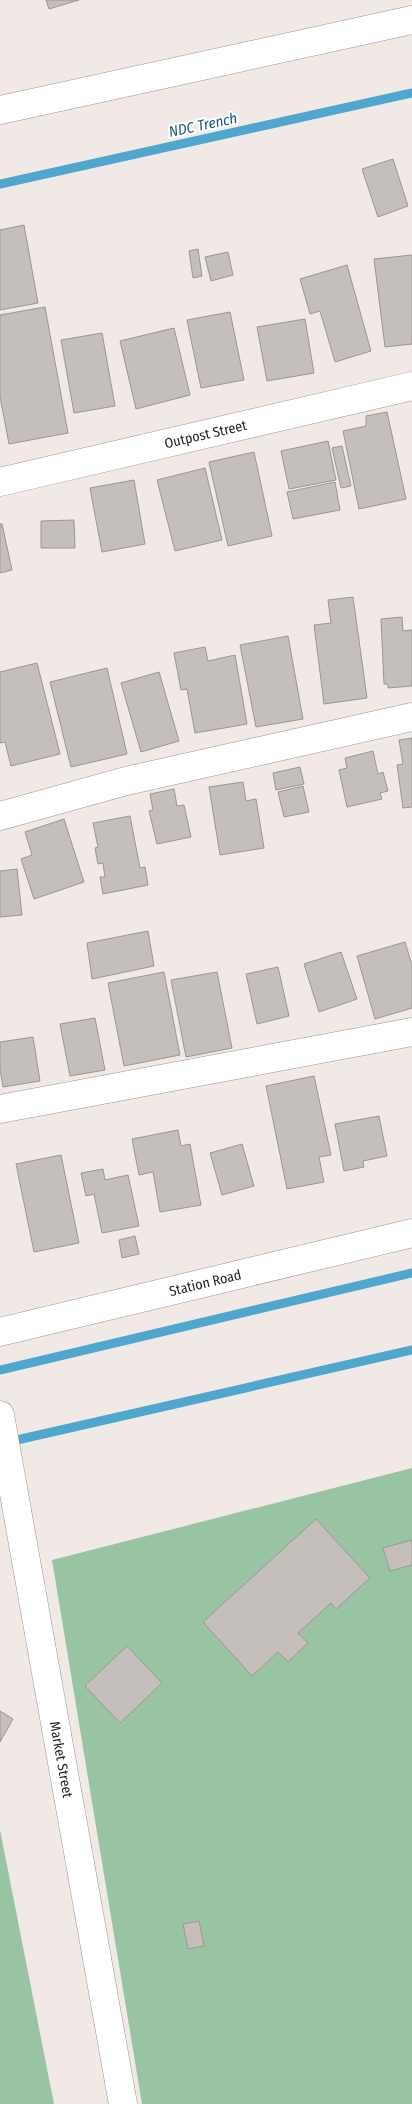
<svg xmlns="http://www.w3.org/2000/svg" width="412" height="2104" font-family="'Fira Sans Condensed',sans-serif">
  <rect width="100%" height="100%" fill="#f0e9e6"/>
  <g fill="#99c4a4">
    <path d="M412,1468V2104H142L52,1560Z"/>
    <path d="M0,1830L54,2104H0Z"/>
  </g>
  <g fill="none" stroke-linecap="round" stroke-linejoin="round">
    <g stroke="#4fa7cd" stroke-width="9">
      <path d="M0,184L412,93"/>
      <path d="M0,1370L412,1273"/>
      <path d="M8,1442L412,1350"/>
    </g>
  </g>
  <g fill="#c5bfbc" stroke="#9c9693">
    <path d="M46,0H79L49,9Z"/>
    <path d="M393,159L408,206L378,217L362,169Z"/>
    <path d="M24,225L38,303L0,310V230Z"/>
    <path d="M198,249L202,276L193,278L189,251Z"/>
    <path d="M228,252L233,275L211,281L205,257Z"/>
    <path d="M412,255V344L385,347L374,259Z"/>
    <path d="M347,265L371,351L335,362L320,311L310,314L300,279Z"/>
    <path d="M45,307L68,433L9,444L0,397V315Z"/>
    <path d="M230,312L244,380L201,388L187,320Z"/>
    <path d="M305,319L314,373L267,381L257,327Z"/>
    <path d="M174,328L190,395L136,409L120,341Z"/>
    <path d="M102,333L115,406L74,413L61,340Z"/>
    <path d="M387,412L406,499L359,509L343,431L366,426V416Z"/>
    <path d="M328,441L336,480L289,489L281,451Z"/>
    <path d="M342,446L351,486L341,488L332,448Z"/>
    <path d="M254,452L272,536L228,546L209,462Z"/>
    <path d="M205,468L222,540L175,551L157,480Z"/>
    <path d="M134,480L145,544L102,552L90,488Z"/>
    <path d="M335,482L340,510L293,519L287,492Z"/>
    <path d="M74,520L75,548H41V521Z"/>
    <path d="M0,524H2L12,570L0,573Z"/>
    <path d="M353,597L367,698L324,704L314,625L331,623L328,600Z"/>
    <path d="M402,617L403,631L412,630V686L388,688V684H384L381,619Z"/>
    <path d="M288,636L303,719L256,727L240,645Z"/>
    <path d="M205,647L208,661L235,655L247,724L195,733L187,689L181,690L174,653Z"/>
    <path d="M37,663L60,754L11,766L5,742L0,743V672Z"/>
    <path d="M107,668L127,754L71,767L50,682Z"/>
    <path d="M159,672L179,741L141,752L121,683Z"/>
    <path d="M412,738V807L403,808L397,765L403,764L399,740Z"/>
    <path d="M373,751L378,774L383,772L388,791L380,793L382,799L347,807L339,770L347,768L345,758Z"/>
    <path d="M300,767L304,784L276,790L273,773Z"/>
    <path d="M243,782L246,801L256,799L264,848L220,855L209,787Z"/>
    <path d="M303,786L309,812L284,817L278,792Z"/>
    <path d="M174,789L177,806L184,805L191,837L157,844L149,811L153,810L150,794Z"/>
    <path d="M130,816L140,868L145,867L148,885L103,894L100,877H105L103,863L98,864L95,848L98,847L93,823Z"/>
    <path d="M64,819L84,882L34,899L21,859L32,855L25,832Z"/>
    <path d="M17,869L22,915L0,917V871Z"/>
    <path d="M148,931L154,966L92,979L87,943Z"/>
    <path d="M405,942L412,965V1008L375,1019L357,956Z"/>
    <path d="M341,952L357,999L319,1012L304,964Z"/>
    <path d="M278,967L289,1016L257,1024L246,974Z"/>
    <path d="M164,972L180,1055L124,1066L108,983Z"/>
    <path d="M217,972L232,1048L186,1057L171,980Z"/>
    <path d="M95,1018L105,1070L70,1076L60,1024Z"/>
    <path d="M33,1037L40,1081L3,1087L0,1069V1042Z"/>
    <path d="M314,1076L331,1155L319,1157L324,1182L287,1189L266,1086Z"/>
    <path d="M379,1116L387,1156L363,1161L364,1167L344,1171L335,1124Z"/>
    <path d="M178,1130L181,1146L190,1144L201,1205L160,1212L153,1172L139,1175L132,1139Z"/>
    <path d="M242,1144L254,1186L222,1195L210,1153Z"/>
    <path d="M61,1155L79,1243L34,1252L16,1164Z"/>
    <path d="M103,1169L105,1180L128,1175L139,1226L102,1233L94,1194L86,1196L81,1173Z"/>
    <path d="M135,1236L139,1254L122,1258L119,1240Z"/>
    <path d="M316,1519L370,1578L336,1609L331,1603L298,1633L308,1643L288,1662L278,1652L252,1676L203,1622Z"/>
    <path d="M412,1540V1565L390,1571L383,1548Z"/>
    <path d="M127,1646L162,1683L120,1723L85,1686Z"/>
    <path d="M0,1711L13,1719L0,1742Z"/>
    <path d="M199,1921L204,1946L188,1949L183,1924Z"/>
  </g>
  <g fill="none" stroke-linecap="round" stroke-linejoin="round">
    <defs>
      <g id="minor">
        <path d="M0,110L412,20"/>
        <path id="s1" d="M0,482L412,386"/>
        <path d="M0,816L126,781L412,717"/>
        <path d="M0,1109L412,1032"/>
        <path id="s2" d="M0,1332L412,1233"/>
        <path id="s3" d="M0,1415L123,2104"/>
      </g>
    </defs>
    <use href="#minor" stroke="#9b9592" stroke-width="29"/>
    <use href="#minor" stroke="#fff" stroke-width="28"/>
  </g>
  <g text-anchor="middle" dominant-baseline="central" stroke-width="4" stroke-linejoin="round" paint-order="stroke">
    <g font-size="14" fill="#282625" stroke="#fff">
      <text stroke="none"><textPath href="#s1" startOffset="211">Outpost Street</textPath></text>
      <text stroke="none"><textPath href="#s2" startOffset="211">Station Road</textPath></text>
      <text stroke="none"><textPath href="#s3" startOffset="350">Market Street</textPath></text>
    </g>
    <g font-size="15" font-style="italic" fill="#175c76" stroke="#fff">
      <text transform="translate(203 125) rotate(-12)">NDC Trench</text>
    </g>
  </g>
</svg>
